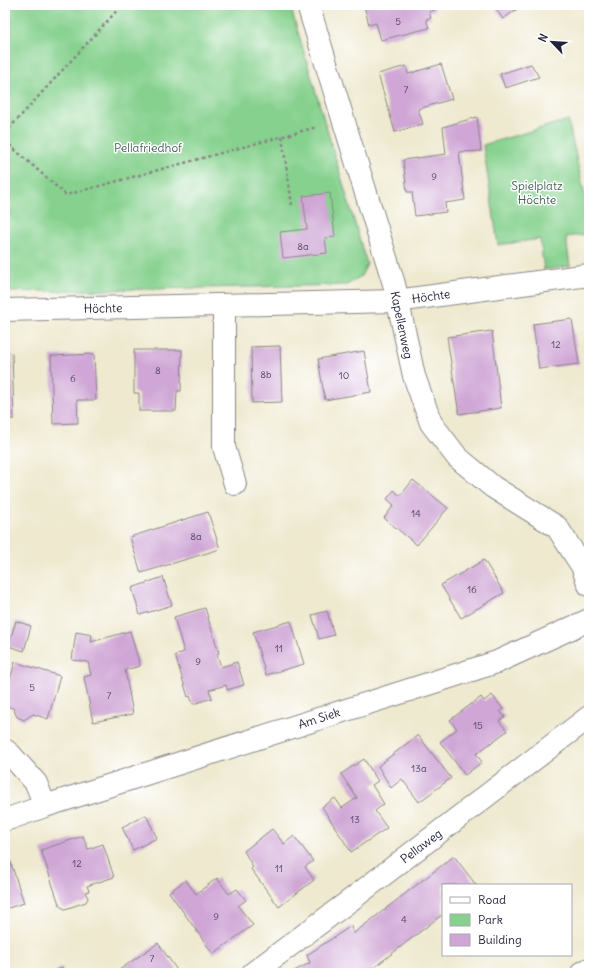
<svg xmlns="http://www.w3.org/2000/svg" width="594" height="978" font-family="Delius,sans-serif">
  <rect width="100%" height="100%" fill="#fff"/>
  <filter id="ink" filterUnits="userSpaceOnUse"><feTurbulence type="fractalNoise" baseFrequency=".025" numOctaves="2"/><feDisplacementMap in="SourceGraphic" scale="8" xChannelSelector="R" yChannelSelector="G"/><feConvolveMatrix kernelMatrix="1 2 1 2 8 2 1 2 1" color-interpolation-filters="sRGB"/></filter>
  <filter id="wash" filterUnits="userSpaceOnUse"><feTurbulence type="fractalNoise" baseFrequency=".012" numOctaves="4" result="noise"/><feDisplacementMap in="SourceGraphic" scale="16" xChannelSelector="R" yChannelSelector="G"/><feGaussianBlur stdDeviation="0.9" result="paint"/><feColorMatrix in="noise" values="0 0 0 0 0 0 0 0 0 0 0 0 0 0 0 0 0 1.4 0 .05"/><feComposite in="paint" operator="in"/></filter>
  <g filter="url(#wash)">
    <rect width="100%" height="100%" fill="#eee9cf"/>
    <g fill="#86d18e" stroke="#547a64">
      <path d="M5,5H290L367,264L361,276L347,285L5,292Z"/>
      <path d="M568,120L589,215V234L566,237L570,266L544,270L540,239L498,245L483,145Z"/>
    </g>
    <g id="blocks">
      <g fill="#cfa6d5">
        <path d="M364,5H434L435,10L429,12L431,18L426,19L429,28L381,40L376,23L369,25Z"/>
        <path d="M493,5H512L516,10L503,19Z"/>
        <path d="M441,64L452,99L418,109L423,124L395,132L378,74L406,66L408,74Z"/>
        <path d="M531,64L539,77L505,88L500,74Z"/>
        <path d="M477,117L481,151L459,152L465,200L445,203L446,212L415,216L412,192H407L403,160L446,154L443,127Z"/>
        <path d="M330,193L335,237L325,238L327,253L283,258L280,232L307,229L303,196Z"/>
        <path d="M572,319L579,364L539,369L533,324Z"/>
        <path d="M492,331L501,408L459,414L447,337Z"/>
        <path d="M280,346L282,402L252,403L251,347Z"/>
        <path d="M134,350H182L181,391H177L176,411H139V393H134Z"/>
        <path d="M364,351L371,392L325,400L318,359Z"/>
        <path d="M12,353L14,419H5V354Z"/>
        <path d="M94,354L96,400H77L78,423L53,424L51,356Z"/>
        <path d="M413,480L448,508L417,545L384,518L394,505L387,499L394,490L400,496Z"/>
        <path d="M208,512L220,549L141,573L130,537Z"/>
        <path d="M484,560L504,593L461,618L441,585Z"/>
        <path d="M163,577L172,605L140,615L132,588Z"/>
        <path d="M205,608L219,653L217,654L221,667L237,662L244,685L227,690L226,685L209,690L212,698L193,704L190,696L188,697L175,655L184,652L174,617Z"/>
        <path d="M327,611L334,635L319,639L312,615Z"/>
        <path d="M16,621L31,626L24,651L8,646Z"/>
        <path d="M291,621L304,664L266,675L253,632Z"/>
        <path d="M130,631L140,666L125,670L133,714L93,722L84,677L91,675L88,662L72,660L76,632L92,635L91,642Z"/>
        <path d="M15,662L60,676L48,719L33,714L24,720L17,717L13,708L5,706V698Z"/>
        <path d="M492,695L503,709L500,711L505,717L499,721L507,731L476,754L482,762L465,775L440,742L457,729L450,720L481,697L484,701Z"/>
        <path d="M418,735L451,778L419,802L402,779L391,788L378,766Z"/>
        <path d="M364,759L378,781L372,785L384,804L375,811L387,828L351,852L322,807L335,798L342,808L357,798L341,774Z"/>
        <path d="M146,815L157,838L133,850L122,827Z"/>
        <path d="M272,829L284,844L294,836L313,861L305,867L314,880L279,907L251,869L253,867L244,851Z"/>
        <path d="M83,836L88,849L103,844L114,877L87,886L89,891L85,892L88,898L86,902L65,909L61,907L58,901L41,850Z"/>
        <path d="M454,856L476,885H443V914L372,969L375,973H290L310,963L307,955L351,926L353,934Z"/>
        <path d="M10,860L24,903L5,909V861Z"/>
        <path d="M217,878L229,894L237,889L246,900L238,906L253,925L213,954L169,892L186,880L196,894Z"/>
        <path d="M158,943L179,973H115Z"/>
        <path d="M62,967L64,973H53Z"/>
      </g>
    </g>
  </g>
  <g filter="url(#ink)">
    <use href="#blocks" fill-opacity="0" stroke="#888685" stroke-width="1"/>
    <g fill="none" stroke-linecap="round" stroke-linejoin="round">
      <defs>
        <g id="minor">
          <path d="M308,5L394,284L414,376L431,423L457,457L493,487L557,527L582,566L589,585"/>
          <path d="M224,305V447L235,484"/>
          <path d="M5,310L396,301L589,275"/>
          <path d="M5,750L10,754L36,783L45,806"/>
          <path d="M5,820L45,806L497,662L589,620"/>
          <path d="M253,973L352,899L589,717"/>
          <path d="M582,973L589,969"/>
        </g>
      </defs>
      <use href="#minor" stroke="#888685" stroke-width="24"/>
      <g stroke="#888685" stroke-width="2.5" stroke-dasharray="3 3" stroke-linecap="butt">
        <path d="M5,133L122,5"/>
        <path d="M282,137L292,205"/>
        <path d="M5,141L66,195L317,127"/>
      </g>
      <use href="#minor" stroke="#fff" stroke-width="22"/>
    </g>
  </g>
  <g text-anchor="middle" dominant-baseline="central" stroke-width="3" stroke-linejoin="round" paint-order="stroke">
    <g font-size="10" fill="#4d4362">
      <text x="398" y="21">5</text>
      <text x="406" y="89">7</text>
      <text x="434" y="176">9</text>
      <text x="303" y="246">8a</text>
      <text x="556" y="344">12</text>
      <text x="158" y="370">8</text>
      <text x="266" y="374">8b</text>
      <text x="344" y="375">10</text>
      <text x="73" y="378">6</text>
      <text x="416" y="513">14</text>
      <text x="196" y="536">8a</text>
      <text x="472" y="589">16</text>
      <text x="279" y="648">11</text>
      <text x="198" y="661">9</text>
      <text x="32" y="687">5</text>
      <text x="109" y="695">7</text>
      <text x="478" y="725">15</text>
      <text x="419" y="768">13a</text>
      <text x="355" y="819">13</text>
      <text x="77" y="863">12</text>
      <text x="279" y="868">11</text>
      <text x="216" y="916">9</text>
      <text x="404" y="919">4</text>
      <text x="152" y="958">7</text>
    </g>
    <g font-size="12" fill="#455f58" stroke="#fff">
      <text x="148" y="147">Pellafriedhof</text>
      <text x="537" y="185">Spielplatz<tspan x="537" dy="14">Höchte</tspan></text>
    </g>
    <g font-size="12" fill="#22223b" stroke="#fff">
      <text transform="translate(431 296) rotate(-8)">Höchte</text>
      <text transform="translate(103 308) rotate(-1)">Höchte</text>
      <text transform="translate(402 325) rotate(78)">Kapellenweg</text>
      <text transform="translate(319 718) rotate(-18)">Am Siek</text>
      <text transform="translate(421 846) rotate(-37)">Pellaweg</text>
    </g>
  </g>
  <rect width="594" height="978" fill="none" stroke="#fff" stroke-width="20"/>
  <rect x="442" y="884" width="130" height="72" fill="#ffffff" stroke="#a7a7b1"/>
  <rect x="450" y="897" width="20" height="6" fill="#ffffff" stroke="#a7a7b1"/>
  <text x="478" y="904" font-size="12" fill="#22223b">Road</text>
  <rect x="450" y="914" width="20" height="12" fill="#86d18e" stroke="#a7a7b1"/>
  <text x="478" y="924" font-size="12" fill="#22223b">Park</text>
  <rect x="450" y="934" width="20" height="12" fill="#cfa6d5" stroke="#a7a7b1"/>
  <text x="478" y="944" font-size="12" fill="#22223b">Building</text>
  <g transform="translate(552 42) rotate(295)" stroke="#ffffff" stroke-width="3" paint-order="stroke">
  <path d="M0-3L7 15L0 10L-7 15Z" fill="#22223b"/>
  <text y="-6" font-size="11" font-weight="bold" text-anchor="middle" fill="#22223b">N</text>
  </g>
</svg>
